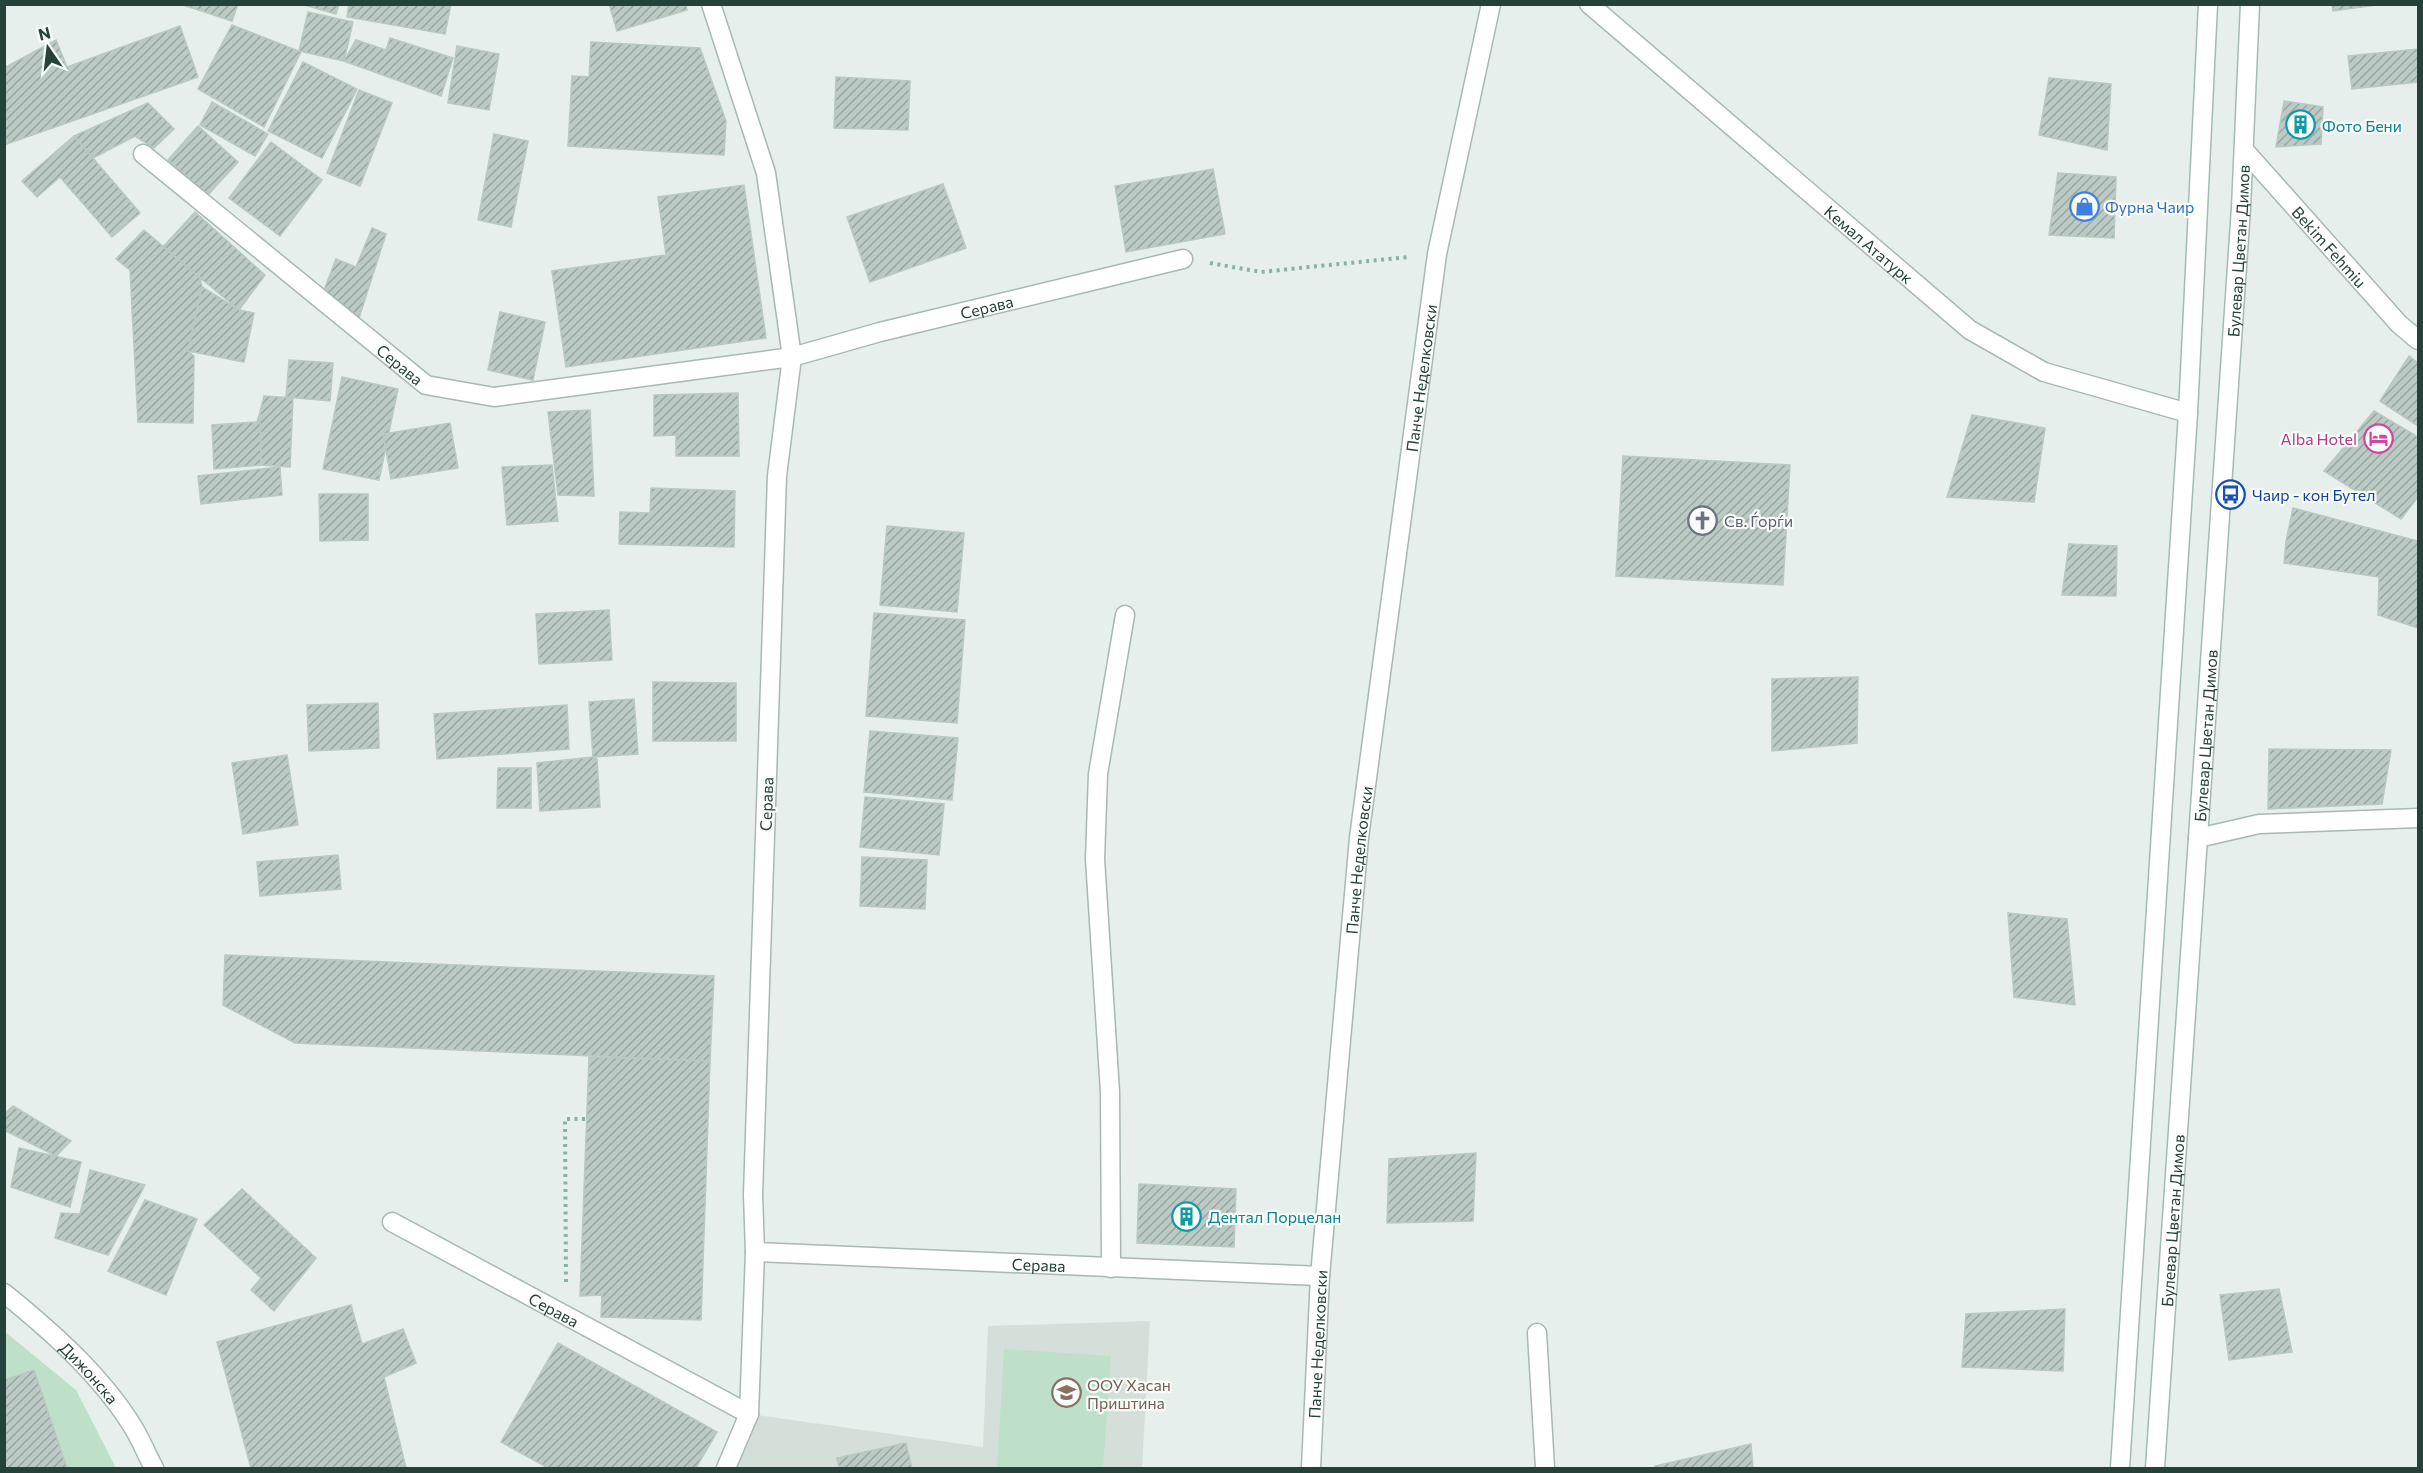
<svg xmlns="http://www.w3.org/2000/svg" width="2423" height="1473" font-family="Commissioner,sans-serif">
  <defs>
    <pattern id="building-hatch" width="6" height="6" patternUnits="userSpaceOnUse" patternTransform="scale(1.5)"><rect width="6" height="6" fill="#bbcac4"/><path d="M-1 1l2-2M0 6l6-6M5 7l2-2" fill="none" stroke="#98a6a0"/></pattern>
  </defs>
  <rect width="100%" height="100%" fill="#e6efeb"/>
  <path fill="#d4dfda" d="M1150,1321L1142,1468H732L749,1414L983,1447L988,1326Z"/>
  <g fill="#bfe0c8">
    <path d="M4,1331L76,1390L116,1468H5Z"/>
    <path d="M1004,1349L1111,1356L1103,1468H997Z"/>
  </g>
  <g fill="url(#building-hatch)" stroke="#b8c9c2" stroke-width="1.5">
    <path d="M180,4H238L232,21Z"/>
    <path d="M301,4H339L336,14Z"/>
    <path d="M349,4H451L445,34L347,17Z"/>
    <path d="M609,4H686L687,10L617,31Z"/>
    <path d="M2332,4H2384L2333,11Z"/>
    <path d="M308,12L353,22L344,61L299,51Z"/>
    <path d="M232,25L301,52L264,127L198,89Z"/>
    <path d="M180,26L198,77L4,145V68L56,40L67,67Z"/>
    <path d="M390,38L453,58L441,96L344,61L356,40L386,50Z"/>
    <path d="M591,42L700,48L726,121L724,155L568,146L572,76L589,77Z"/>
    <path d="M457,46L499,54L489,110L448,103Z"/>
    <path d="M2418,49V82L2352,89L2348,56Z"/>
    <path d="M303,62L357,89L322,158L268,131Z"/>
    <path d="M836,77L910,81L908,130L834,128Z"/>
    <path d="M2049,78L2111,84L2107,150L2039,135Z"/>
    <path d="M359,90L392,103L360,186L327,173Z"/>
    <path d="M2284,101L2323,107L2321,144L2276,147Z"/>
    <path d="M212,102L268,134L255,156L200,125Z"/>
    <path d="M148,103L174,129L154,148L135,136L93,158L74,136Z"/>
    <path d="M198,126L238,162L208,195L168,160Z"/>
    <path d="M494,134L528,141L511,227L478,220Z"/>
    <path d="M74,136L140,213L112,237L60,177L37,197L22,181Z"/>
    <path d="M271,142L322,180L280,236L229,198Z"/>
    <path d="M1213,169L1225,234L1126,252L1115,186Z"/>
    <path d="M2058,173L2116,177L2114,238L2049,235Z"/>
    <path d="M943,184L966,248L870,282L847,217Z"/>
    <path d="M744,185L766,338L566,367L552,271L666,255L658,197Z"/>
    <path d="M195,212L265,275L239,310L163,247Z"/>
    <path d="M372,228L386,234L358,321L321,298L336,259L356,267Z"/>
    <path d="M144,230L200,278L202,287L188,351L194,356L193,423L138,422L130,270L116,259Z"/>
    <path d="M202,287L239,310L254,313L244,362L188,351Z"/>
    <path d="M500,312L545,322L533,380L488,370Z"/>
    <path d="M2409,356L2418,363V426L2380,401Z"/>
    <path d="M289,360L333,363L330,401L286,397Z"/>
    <path d="M342,377L398,389L379,480L323,469Z"/>
    <path d="M738,393L739,456H676V435L654,436V395Z"/>
    <path d="M264,396L293,398L290,467L261,465L260,412Z"/>
    <path d="M590,410L594,496L558,495L548,412Z"/>
    <path d="M2374,411L2418,437V497L2401,519L2324,471Z"/>
    <path d="M260,412L261,465L214,469L212,425L257,422Z"/>
    <path d="M1972,415L2045,428L2034,502L1947,497Z"/>
    <path d="M450,423L458,468L391,479L383,434Z"/>
    <path d="M1623,456L1790,465L1783,585L1616,576Z"/>
    <path d="M552,465L558,521L507,525L502,467Z"/>
    <path d="M280,467L282,495L201,504L198,476Z"/>
    <path d="M651,488L735,491L734,547L619,544L620,512L650,513Z"/>
    <path d="M319,494H368V540L320,541Z"/>
    <path d="M2293,508L2418,541V628L2378,615L2379,577L2284,563L2286,541Z"/>
    <path d="M887,526L964,533L957,612L880,605Z"/>
    <path d="M2069,544L2117,546L2116,596L2062,595Z"/>
    <path d="M609,610L612,660L539,664L536,614Z"/>
    <path d="M874,613L965,620L957,723L866,716Z"/>
    <path d="M1858,677L1857,743L1772,751V679Z"/>
    <path d="M653,682L736,683V741H653Z"/>
    <path d="M634,699L638,754L593,757L589,702Z"/>
    <path d="M378,703L379,748L309,751L307,705Z"/>
    <path d="M567,705L569,749L437,759L434,714Z"/>
    <path d="M870,731L958,738L952,800L864,792Z"/>
    <path d="M2269,749L2391,750L2382,804L2268,809Z"/>
    <path d="M287,755L298,825L243,834L232,763Z"/>
    <path d="M593,757L597,759L600,807L540,811L537,763Z"/>
    <path d="M498,768H531V808H497Z"/>
    <path d="M865,797L944,804L939,855L860,847Z"/>
    <path d="M338,855L341,889L260,896L257,862Z"/>
    <path d="M862,857L927,860L925,909L860,906Z"/>
    <path d="M2008,913L2067,919L2075,1005L2014,997Z"/>
    <path d="M225,955L714,976L710,1061L295,1043L223,1005Z"/>
    <path d="M589,1057L710,1061L701,1320L601,1317L602,1295L580,1296Z"/>
    <path d="M13,1106L71,1141L56,1156L4,1130V1114Z"/>
    <path d="M19,1148L81,1162L70,1207L11,1187Z"/>
    <path d="M1476,1153L1473,1221L1387,1223L1389,1159Z"/>
    <path d="M90,1170L145,1185L108,1255L55,1238L61,1213L80,1214Z"/>
    <path d="M1139,1184L1236,1189L1234,1247L1137,1243Z"/>
    <path d="M242,1189L316,1258L274,1311L251,1290L261,1278L204,1225Z"/>
    <path d="M145,1200L197,1219L166,1295L108,1271Z"/>
    <path d="M2279,1289L2292,1352L2229,1360L2220,1295Z"/>
    <path d="M351,1305L362,1344L403,1329L416,1363L384,1377L406,1468H251L217,1342Z"/>
    <path d="M2065,1309L2063,1371L1962,1367L1966,1314Z"/>
    <path d="M558,1343L717,1432L696,1468H548L501,1442Z"/>
    <path d="M34,1370L67,1468H4V1380Z"/>
    <path d="M906,1443L912,1468H839L837,1458Z"/>
    <path d="M1751,1444L1753,1468H1655V1466Z"/>
  </g>
  <g fill="none" stroke-linecap="round" stroke-linejoin="round">
    <defs>
      <g id="lane">
        <path id="s1" d="M792,357L880,332L1183,259"/>
        <path id="s2" d="M392,1222L749,1414"/>
      </g>
      <g id="street">
        <path d="M711,4L766,173L792,357L777,476L753,1195L755,1252L749,1414L726,1468"/>
        <path id="s3" d="M1589,4L1970,330L2044,372L2188,413"/>
        <path id="s4" d="M2244,150L2399,324L2418,340"/>
        <path id="s5" d="M143,154L426,385L494,397L792,357"/>
        <path d="M2198,838L2259,824L2418,818"/>
        <path id="s6" d="M755,1252L1320,1276"/>
        <path d="M1111,1268L1110,1092L1095,859L1098,774L1125,615"/>
        <path id="s7" d="M4,1293C51,1331 101,1375 133,1427C141,1440 147,1455 154,1468"/>
        <path d="M1537,1333L1545,1468"/>
        <path id="s8" d="M1311,1468L1320,1276L1359,838L1437,254L1491,4"/>
      </g>
      <g id="secondary">
        <path d="M2120,1468L2188,413L2208,4"/>
        <path id="s9" d="M2155,1468L2241,208L2250,4"/>
      </g>
    </defs>
    <use href="#lane" stroke="#a8b8b2" stroke-width="21"/>
    <use href="#street" stroke="#a8b8b2" stroke-width="21"/>
    <use href="#secondary" stroke="#a4bbb3" stroke-width="21"/>
    <g stroke="#86b3a5" stroke-width="4" stroke-dasharray="3 4.5" stroke-linecap="butt">
      <path d="M1210,263L1261,272L1408,257"/>
      <path d="M566,1282L565,1119H586"/>
    </g>
    <use href="#lane" stroke="#fff" stroke-width="18"/>
    <use href="#street" stroke="#fff" stroke-width="18"/>
    <use href="#secondary" stroke="#fff" stroke-width="18"/>
  </g>
  <defs>
    <symbol id="building-ring" viewBox="-11 -11 22 22"><circle r="9.5" fill="#f7fbf9" stroke="#0f9aa8" stroke-width="1.5"/><path d="M-4-6H4V6H1V3H-1V6H-4ZM-2.5-4.3h1.7v1.8h-1.7ZM.8-4.3h1.7v1.8H.8ZM-2.5-1h1.7V.8h-1.7ZM.8-1h1.7V.8H.8Z" fill="#0f9aa8"/></symbol>
    <symbol id="shop-ring" viewBox="-11 -11 22 22"><circle r="9.5" fill="#f7fbf9" stroke="#3f7fe0" stroke-width="1.5"/><path d="M-5-2.5h2.3a2.7 3.5 0 0 1 5.4 0H5L5.5 6h-11ZM-1.5-2.5h3a1.5 2.3 0 0 0-3 0Z" fill="#3f7fe0"/></symbol>
    <symbol id="hotel-ring" viewBox="-11 -11 22 22"><circle r="9.5" fill="#f7fbf9" stroke="#d1479c" stroke-width="1.5"/><path d="M-6-4.5h1.5V1H6V5H4.5V3h-9V5H-6ZM-4 0a1.8 1.8 0 1 1 3.6 0ZM.5 0V-2.5h3Q6-2.5 6 0Z" fill="#d1479c"/></symbol>
    <symbol id="bus-ring" viewBox="-11 -11 22 22"><circle r="9.5" fill="#f7fbf9" stroke="#1a4fb4" stroke-width="1.5"/><path d="M-5-6H5V4H4V6H2V4H-2V6H-4V4H-5ZM-3.5-4V0h7V-4ZM-3.5 1.2v1.5H-2V1.2ZM2 1.2v1.5H3.5V1.2Z" fill="#1a4fb4"/></symbol>
    <symbol id="church-ring" viewBox="-11 -11 22 22"><circle r="9.5" fill="#f7fbf9" stroke="#6b7280" stroke-width="1.5"/><path d="M-1.2-6h2.4v3.5h3.3v2.4h-3.3V6h-2.4V-.1h-3.3v-2.4h3.3Z" fill="#6b7280"/></symbol>
    <symbol id="school-ring" viewBox="-11 -11 22 22"><circle r="9.5" fill="#f7fbf9" stroke="#8d6e63" stroke-width="1.5"/><path d="M0-5L7-2L0 1L-7-2ZM-4 1L0 2.5L4 1V4Q0 6-4 4Z" fill="#8d6e63"/></symbol>
  </defs>
  <g fill-rule="evenodd">
    <use href="#building-ring" x="2284" y="108" width="33" height="33"/>
    <use href="#shop-ring" x="2068" y="190" width="33" height="33"/>
    <use href="#hotel-ring" x="2362" y="422" width="33" height="33"/>
    <use href="#bus-ring" x="2214" y="478" width="33" height="33"/>
    <use href="#church-ring" x="1686" y="504" width="33" height="33"/>
    <use href="#building-ring" x="1170" y="1200" width="33" height="33"/>
    <use href="#school-ring" x="1050" y="1376" width="33" height="33"/>
  </g>
  <g text-anchor="middle" dominant-baseline="central" stroke-width="4.5" stroke-linejoin="round" paint-order="stroke">
    <g font-size="16" fill="#0d838f" stroke="#f7fbf9" text-anchor="start">
      <text x="2322" y="125">Фото Бени</text>
      <text x="1208" y="1216">Дентал Порцелан</text>
    </g>
    <g font-size="16" fill="#366cbe" stroke="#f7fbf9" text-anchor="start">
      <text x="2105" y="206">Фурна Чаир</text>
    </g>
    <g font-size="16" fill="#24423a" stroke="#f7fbf9">
      <text stroke="none"><textPath href="#s3" startOffset="369">Кемал Ататурк</textPath></text>
      <text stroke="none"><textPath href="#s4" startOffset="129">Bekim Fehmiu</textPath></text>
      <text stroke="none"><textPath href="#s9" startOffset="1220">Булевар Цветан Димов</textPath></text>
      <text stroke="none"><textPath href="#s1" startOffset="201">Серава</textPath></text>
      <text stroke="none"><textPath href="#s5" startOffset="332">Серава</textPath></text>
      <text stroke="none"><textPath href="#s8" startOffset="1096">Панче Неделковски</textPath></text>
      <text stroke="none"><textPath href="#s9" startOffset="734">Булевар Цветан Димов</textPath></text>
      <text transform="translate(766 804) rotate(-88)">Серава</text>
      <text stroke="none"><textPath href="#s8" startOffset="610">Панче Неделковски</textPath></text>
      <text stroke="none"><textPath href="#s9" startOffset="248">Булевар Цветан Димов</textPath></text>
      <text stroke="none"><textPath href="#s6" startOffset="284">Серава</textPath></text>
      <text stroke="none"><textPath href="#s2" startOffset="184">Серава</textPath></text>
      <text stroke="none"><textPath href="#s8" startOffset="124">Панче Неделковски</textPath></text>
      <text stroke="none"><textPath href="#s7" startOffset="117">Дижонска</textPath></text>
    </g>
    <g font-size="16" fill="#b23c85" stroke="#f7fbf9" text-anchor="end">
      <text x="2357" y="438">Alba Hotel</text>
    </g>
    <g font-size="16" fill="#164399" stroke="#f7fbf9" text-anchor="start">
      <text x="2252" y="494">Чаир - кон Бутел</text>
    </g>
    <g font-size="16" fill="#5b616d" stroke="#f7fbf9" text-anchor="start">
      <text x="1724" y="520">Св. Ѓорѓи</text>
    </g>
    <g font-size="16" fill="#785e54" stroke="#f7fbf9" text-anchor="start">
      <text x="1087" y="1384">ООУ Хасан<tspan x="1087" dy="18">Приштина</tspan></text>
    </g>
  </g>
  <rect width="2423" height="1473" fill="none" stroke="#24423a" stroke-width="12"/>
  <g transform="translate(48 48) rotate(346)" stroke="#f7fbf9" stroke-width="4.5" paint-order="stroke">
  <path d="M0-4.5L10 22L0 15L-10 22Z" fill="#24423a"/>
  <text y="-9" font-size="16" font-weight="bold" text-anchor="middle" fill="#24423a">N</text>
  </g>
</svg>
